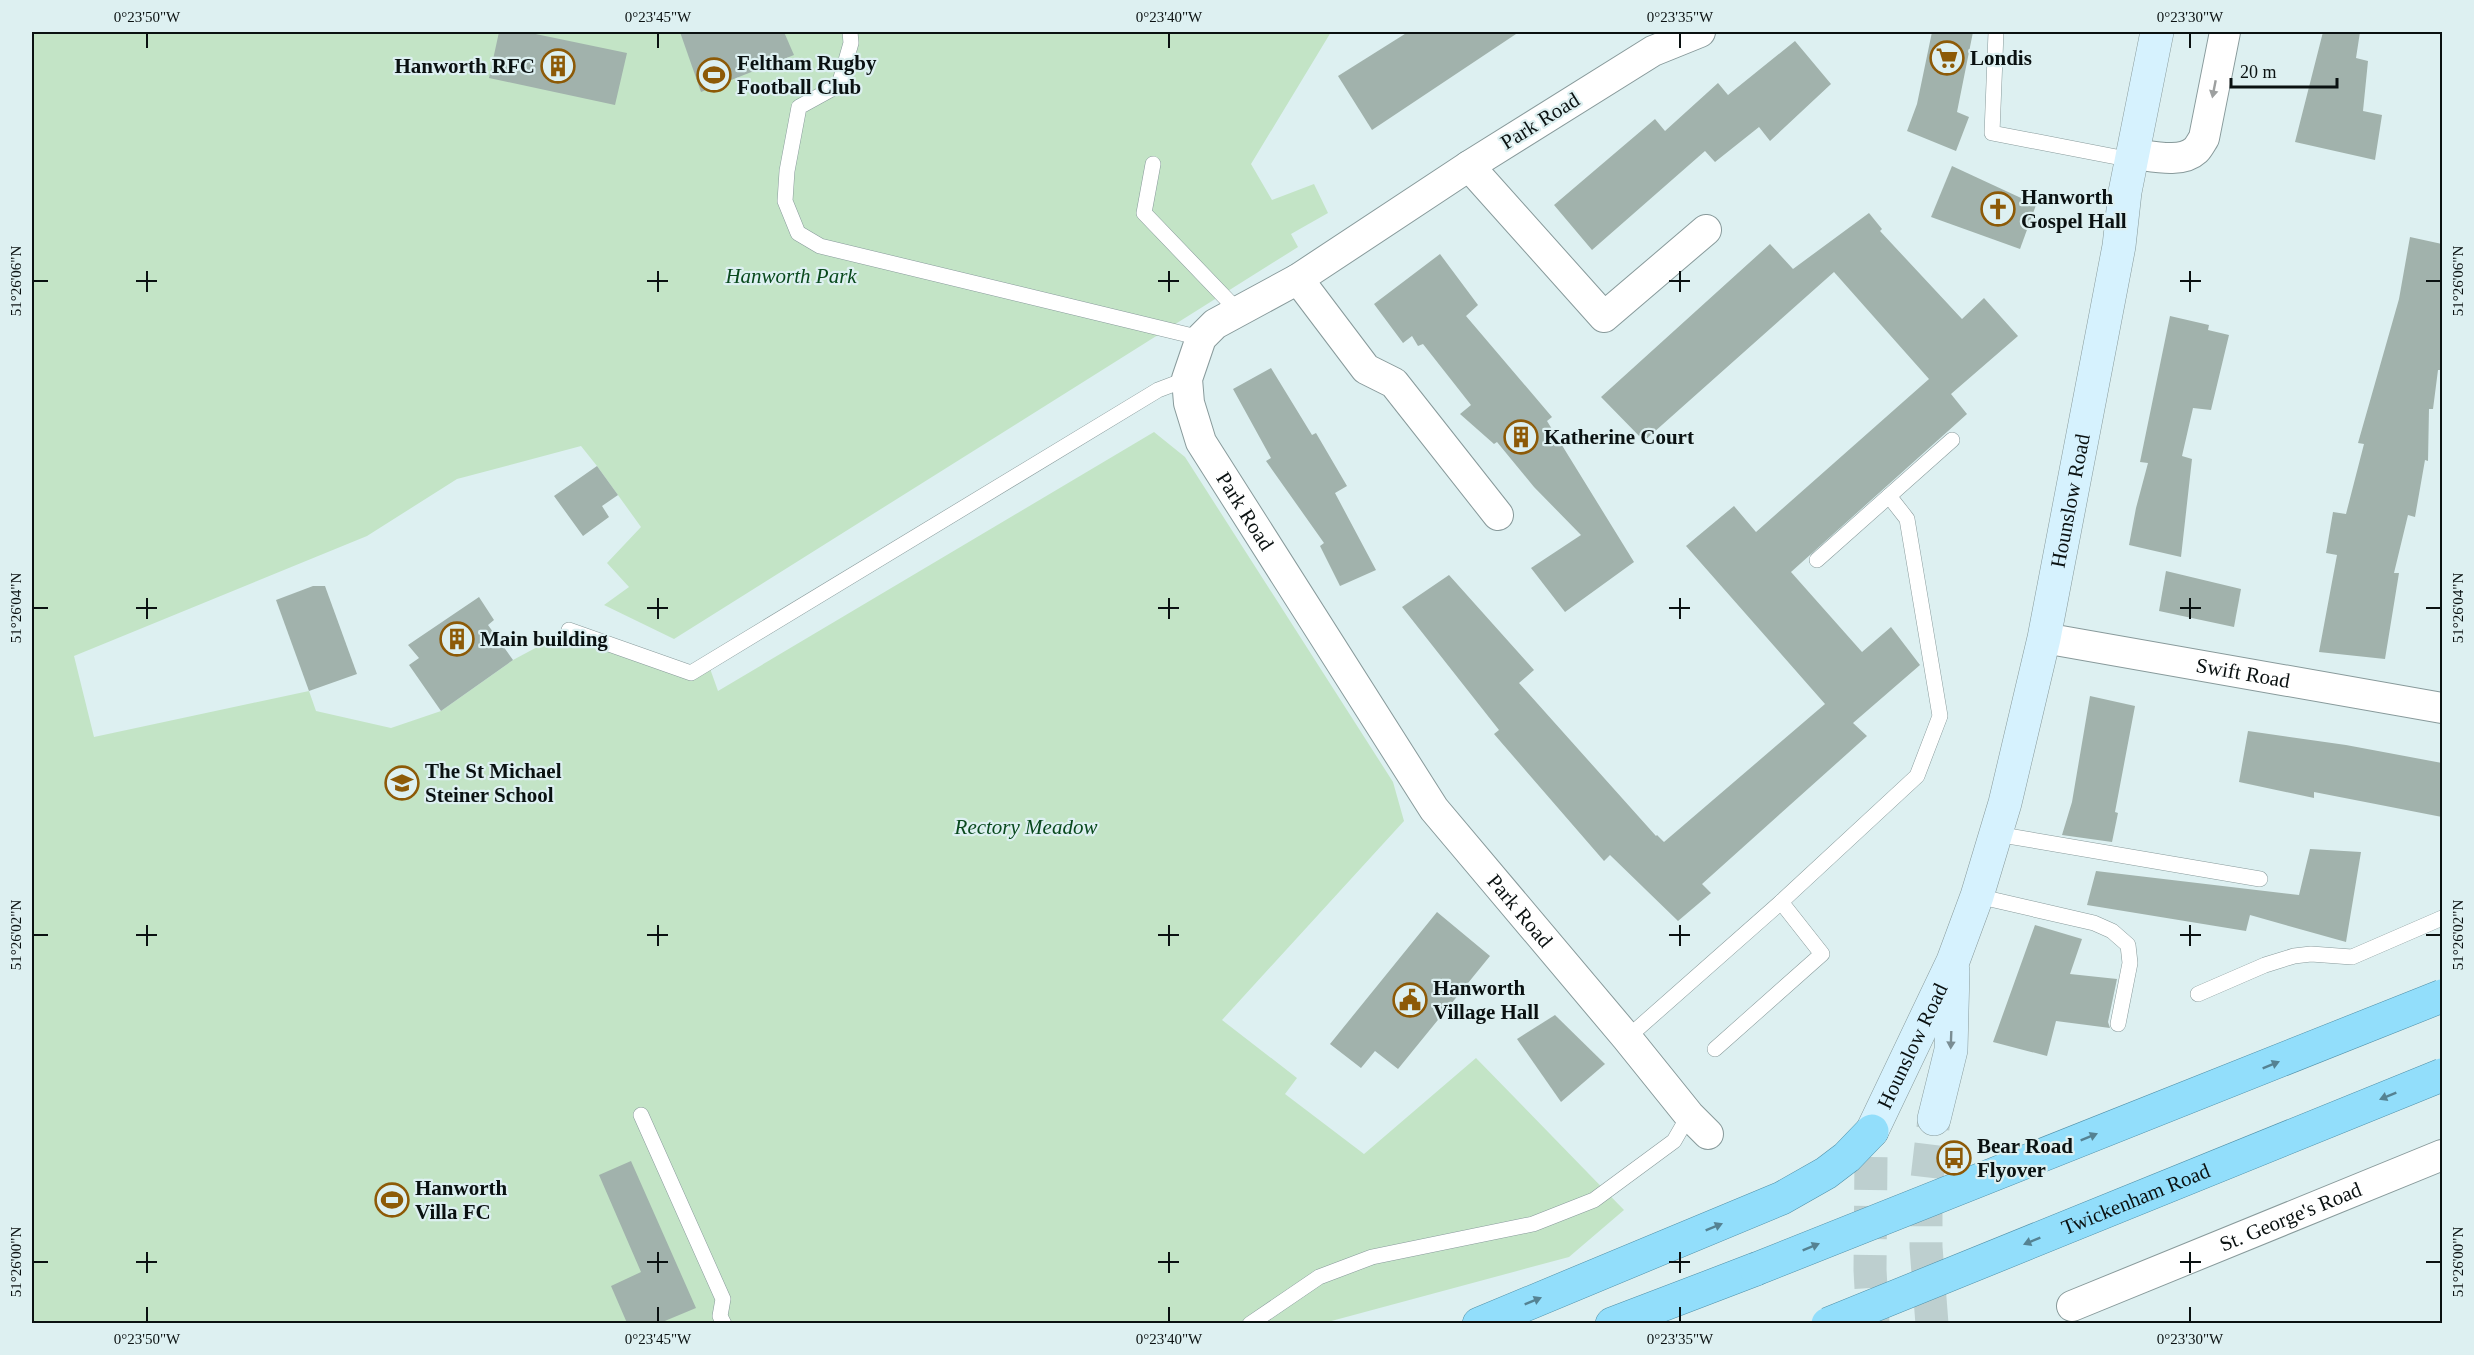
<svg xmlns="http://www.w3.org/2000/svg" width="2474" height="1355" font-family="Georgia,serif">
  <rect width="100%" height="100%" fill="#ddf0f1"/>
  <path fill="#c3e4c6" d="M32,32H1331L1251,164L1272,200L1314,184L1328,213L1291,234L1298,247L674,639L604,605L629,587L607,563L641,527L597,466L581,446L457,479L367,536L74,656L94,737L309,691L316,711L391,728L441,711L513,660L569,630L691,673L708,663L718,691L1154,432L1185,457L1393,782L1404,821L1222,1020L1297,1078L1285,1094L1364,1154L1476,1058L1624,1210L1569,1257L1324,1323H32Z"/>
  <g fill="#a1b2ac">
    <path d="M499,32H526L627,53L615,105L489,78Z"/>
    <path d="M680,32H784L794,55L701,92Z"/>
    <path d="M1408,32H1519L1372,130L1338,76Z"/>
    <path d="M1932,32H1973L1957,112L1969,117L1956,151L1907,131L1917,104Z"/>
    <path d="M2323,32H2360L2356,58L2368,61L2363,111L2382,115L2375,160L2295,142Z"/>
    <path d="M1795,41L1831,84L1770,141L1759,127L1715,162L1705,151L1592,250L1554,205L1655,119L1665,131L1718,83L1728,95Z"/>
    <path d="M1952,166L2036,205L2020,249L1931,217Z"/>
    <path d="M1869,213L1882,229L1880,231L1962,319L1984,298L2018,336L1951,394L1967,414L1791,572L1862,652L1891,627L1920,665L1853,723L1867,736L1702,884L1711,893L1678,921L1610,855L1604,861L1494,734L1499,730L1402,607L1449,575L1534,670L1519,683L1656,836L1657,835L1664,842L1825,704L1686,546L1734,506L1756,532L1929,379L1834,272L1644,441L1601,397L1770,244L1793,269Z"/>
    <path d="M2410,237L2442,244V370H2438L2433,409H2429L2428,461L2425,460L2415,517L2408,515L2394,573H2399L2385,659L2319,652L2337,555L2326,553L2333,512L2346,514L2364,444L2358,443L2399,299Z"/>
    <path d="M1440,254L1478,305L1466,316L1552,417L1547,421L1634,562L1565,612L1531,568L1581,535L1534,487L1497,442L1494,444L1460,414L1471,405L1423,344L1418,346L1412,336L1403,343L1374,304Z"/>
    <path d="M2170,316L2209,325L2208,330L2229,335L2211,410L2193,408L2182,456L2192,459L2181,557L2129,545L2136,508L2148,463L2140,462Z"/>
    <path d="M1271,368L1312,435L1316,433L1347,486L1335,493L1376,570L1340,586L1320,546L1324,543L1266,461L1271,458L1233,389Z"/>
    <path d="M597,466L618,495L602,506L609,517L583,536L554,496Z"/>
    <path d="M2166,571L2241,589L2234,627L2159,611Z"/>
    <path d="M313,586H325L357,674L309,691L276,600Z"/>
    <path d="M479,597L494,620L488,625L513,660L441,711L409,665L419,658L408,645Z"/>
    <path d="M2090,696L2135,706L2115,812L2118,813L2112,842L2062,835L2072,802Z"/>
    <path d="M2248,731L2346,745L2442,763V817L2314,792V798L2239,782Z"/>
    <path d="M2310,849L2361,852L2346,942L2250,915L2246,931L2087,905L2096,871L2299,895Z"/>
    <path d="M1437,912L1490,956L1398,1069L1375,1051L1361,1068L1330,1044Z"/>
    <path d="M2035,925L2082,939L2070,974L2117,979L2108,1022L2110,1028L2056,1021L2047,1056L1993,1042Z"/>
    <path d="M1555,1015L1605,1064L1561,1102L1517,1039Z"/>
    <path d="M631,1161L696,1308L660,1323H627L611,1286L641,1272L599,1175Z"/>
  </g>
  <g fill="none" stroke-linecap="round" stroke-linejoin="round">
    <path stroke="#bdcfcf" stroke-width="33" stroke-dasharray="33 16" stroke-linecap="butt" d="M1871,1157L1870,1270L1873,1324"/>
    <path stroke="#bdcfcf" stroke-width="33" stroke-dasharray="33 16" stroke-linecap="butt" d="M1932,1324L1926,1247V1188L1934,1119"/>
    <defs>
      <g id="service">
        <path d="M850,32L851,43L839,85L799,107L787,171L785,201L798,233L820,246L1201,338"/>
        <path d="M1996,32L1992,133L2132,160"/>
        <path d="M1153,164L1144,213L1238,311"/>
        <path d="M1817,560L1952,440"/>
        <path d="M569,630L691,673L1158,390L1187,379"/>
        <path d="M1996,834L2260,879"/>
        <path d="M1977,896L2094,923L2112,931L2128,945L2130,963L2118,1024"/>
        <path d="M2198,994L2265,965L2294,956L2311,954L2352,957L2442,918"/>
        <path d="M1627,1038L1781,902L1917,776L1940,716L1907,519L1889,496"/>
        <path d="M1715,1049L1822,954L1781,902"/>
        <path d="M641,1115L723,1299L720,1316L724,1324"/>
        <path d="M1250,1324L1319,1277L1372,1257L1533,1224L1594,1200L1674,1141L1689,1115"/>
      </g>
      <g id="minor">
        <path id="s1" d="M1700,32L1653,51L1469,166L1298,279L1215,324L1201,338L1187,379L1189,403L1201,442L1434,809L1627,1038L1689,1115L1708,1134"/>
        <path d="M2134,154C2152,156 2181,164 2196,150C2199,147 2202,141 2204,138L2225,32"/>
        <path d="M1469,166L1604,317L1706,230"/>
        <path d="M1298,279L1366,369L1394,383L1498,515"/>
        <path id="s2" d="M2044,638L2442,708"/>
        <path id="s3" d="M2072,1306L2442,1155"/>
      </g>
      <g id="secondary">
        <path d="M1934,1119L1951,1050L1953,971"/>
        <path id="s4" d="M1872,1131L1953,961L1977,896L2005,803L2044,638L2119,246L2125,192L2157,32"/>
      </g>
      <g id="trunk">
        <path d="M1479,1324L1782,1198L1826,1173L1847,1157L1872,1131"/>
        <path d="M1612,1324L1756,1269"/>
      </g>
    </defs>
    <use href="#service" stroke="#889a9b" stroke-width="16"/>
    <use href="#minor" stroke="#889a9b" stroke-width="32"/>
    <use href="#secondary" stroke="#889a9b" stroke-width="34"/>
    <use href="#trunk" stroke="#5090a8" stroke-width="34"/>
    <use href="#service" stroke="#fff" stroke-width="15"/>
    <use href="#minor" stroke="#fff" stroke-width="30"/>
    <use href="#secondary" stroke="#d6f2fe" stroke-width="33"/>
    <use href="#trunk" stroke="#92defb" stroke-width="33"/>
    <defs>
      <g id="trunk-bridge">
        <path d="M1756,1269L2442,996"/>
        <path id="s5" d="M1828,1324L2442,1075"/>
      </g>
    </defs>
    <use href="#trunk-bridge" stroke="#5090a8" stroke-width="34" stroke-linecap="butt"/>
    <use href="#trunk-bridge" stroke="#92defb" stroke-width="33"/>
  </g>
  <defs><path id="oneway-solid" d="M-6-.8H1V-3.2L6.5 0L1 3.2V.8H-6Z" transform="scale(1.5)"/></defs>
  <use fill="#9da0a0" href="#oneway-solid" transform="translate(2214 89) rotate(101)"/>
  <use fill="#7a8d93" href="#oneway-solid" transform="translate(1951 1040) rotate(92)"/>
  <g fill="#558292">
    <use href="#oneway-solid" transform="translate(2271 1065) rotate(-22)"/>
    <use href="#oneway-solid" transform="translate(2388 1096) rotate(158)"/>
    <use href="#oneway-solid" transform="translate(2089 1137) rotate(-22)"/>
    <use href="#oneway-solid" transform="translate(1714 1227) rotate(-22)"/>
    <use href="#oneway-solid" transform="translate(2032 1241) rotate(158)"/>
    <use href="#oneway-solid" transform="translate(1811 1247) rotate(-22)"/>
    <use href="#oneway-solid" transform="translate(1533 1301) rotate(-22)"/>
  </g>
  <path fill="none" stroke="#0a1111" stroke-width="2" d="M147,33V48M658,33V48M1169,33V48M1680,33V48M2190,33V48M147,271V292M658,271V292M1169,271V292M1680,271V292M2190,271V292M33,281H48M136,281H157M647,281H668M1158,281H1179M1669,281H1690M2180,281H2201M2426,281H2441M147,598V619M658,598V619M1169,598V619M1680,598V619M2190,598V619M33,608H48M136,608H157M647,608H668M1158,608H1179M1669,608H1690M2180,608H2201M2426,608H2441M147,925V946M658,925V946M1169,925V946M1680,925V946M2190,925V946M33,935H48M136,935H157M647,935H668M1158,935H1179M1669,935H1690M2180,935H2201M2426,935H2441M147,1252V1273M658,1252V1273M1169,1252V1273M1680,1252V1273M2190,1252V1273M33,1262H48M136,1262H157M647,1262H668M1158,1262H1179M1669,1262H1690M2180,1262H2201M2426,1262H2441M147,1307V1322M658,1307V1322M1169,1307V1322M1680,1307V1322M2190,1307V1322"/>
  <defs>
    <symbol id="supermarket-ring" viewBox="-11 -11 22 22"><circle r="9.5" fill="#ddf0f1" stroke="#8d5a07" stroke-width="1.5"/><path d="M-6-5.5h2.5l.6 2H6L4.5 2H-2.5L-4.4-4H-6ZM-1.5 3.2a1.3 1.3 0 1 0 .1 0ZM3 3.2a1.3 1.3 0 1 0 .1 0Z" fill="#8d5a07"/></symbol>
    <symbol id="building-ring" viewBox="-11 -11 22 22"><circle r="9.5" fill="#ddf0f1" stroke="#8d5a07" stroke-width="1.5"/><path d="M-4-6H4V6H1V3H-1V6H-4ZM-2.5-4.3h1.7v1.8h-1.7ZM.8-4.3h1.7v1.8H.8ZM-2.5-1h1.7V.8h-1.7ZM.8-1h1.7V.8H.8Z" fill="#8d5a07"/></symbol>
    <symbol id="stadium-ring" viewBox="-11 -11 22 22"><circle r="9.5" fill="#ddf0f1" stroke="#8d5a07" stroke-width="1.5"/><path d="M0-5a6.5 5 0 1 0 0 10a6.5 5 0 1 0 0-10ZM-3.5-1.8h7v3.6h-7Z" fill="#8d5a07"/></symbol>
    <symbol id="church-ring" viewBox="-11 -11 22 22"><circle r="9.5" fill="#ddf0f1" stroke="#8d5a07" stroke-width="1.5"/><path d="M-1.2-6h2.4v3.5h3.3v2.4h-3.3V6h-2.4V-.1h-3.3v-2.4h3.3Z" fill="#8d5a07"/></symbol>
    <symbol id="school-ring" viewBox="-11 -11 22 22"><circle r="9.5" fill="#ddf0f1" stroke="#8d5a07" stroke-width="1.5"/><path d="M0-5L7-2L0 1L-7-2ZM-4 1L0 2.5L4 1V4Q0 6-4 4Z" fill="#8d5a07"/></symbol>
    <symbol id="civic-ring" viewBox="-11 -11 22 22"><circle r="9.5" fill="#ddf0f1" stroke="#8d5a07" stroke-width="1.5"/><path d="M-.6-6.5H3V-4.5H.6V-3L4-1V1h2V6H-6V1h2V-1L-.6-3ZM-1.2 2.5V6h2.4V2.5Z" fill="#8d5a07"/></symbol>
    <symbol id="bus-ring" viewBox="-11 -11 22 22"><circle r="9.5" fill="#ddf0f1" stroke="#8d5a07" stroke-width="1.5"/><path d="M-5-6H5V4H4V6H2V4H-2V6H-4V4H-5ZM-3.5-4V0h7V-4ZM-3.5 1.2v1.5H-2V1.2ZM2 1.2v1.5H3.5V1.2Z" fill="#8d5a07"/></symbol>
  </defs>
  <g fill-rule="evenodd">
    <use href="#supermarket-ring" x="1928" y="39" width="38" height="38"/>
    <use href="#building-ring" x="539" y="47" width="38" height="38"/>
    <use href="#stadium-ring" x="695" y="56" width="38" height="38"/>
    <use href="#church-ring" x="1979" y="190" width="38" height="38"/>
    <use href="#building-ring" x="1502" y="418" width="38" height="38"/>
    <use href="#building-ring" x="438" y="620" width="38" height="38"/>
    <use href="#school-ring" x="383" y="764" width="38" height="38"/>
    <use href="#civic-ring" x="1391" y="981" width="38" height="38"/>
    <use href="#bus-ring" x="1935" y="1139" width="38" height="38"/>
    <use href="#stadium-ring" x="373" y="1181" width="38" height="38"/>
  </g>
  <g text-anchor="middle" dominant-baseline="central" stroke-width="4.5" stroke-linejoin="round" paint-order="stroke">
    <g font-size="21" font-weight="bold" fill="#0a1111" stroke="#ddf0f1" text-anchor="start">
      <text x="1970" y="58">Londis</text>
      <text x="737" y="63">Feltham Rugby<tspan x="737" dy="24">Football Club</tspan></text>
      <text x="535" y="66" text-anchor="end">Hanworth RFC</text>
      <text x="2021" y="197">Hanworth<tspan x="2021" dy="24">Gospel Hall</tspan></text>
      <text x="1544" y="437">Katherine Court</text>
      <text x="480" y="639">Main building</text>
      <text x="425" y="771">The St Michael<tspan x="425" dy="24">Steiner School</tspan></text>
      <text x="1433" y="988">Hanworth<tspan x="1433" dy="24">Village Hall</tspan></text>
      <text x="1977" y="1146">Bear Road<tspan x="1977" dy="24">Flyover</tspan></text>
      <text x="415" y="1188">Hanworth<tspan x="415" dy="24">Villa FC</tspan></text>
    </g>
    <g font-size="21" fill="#0a1111" stroke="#ddf0f1">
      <text transform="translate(1540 121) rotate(-32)">Park Road</text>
      <text stroke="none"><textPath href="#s4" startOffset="664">Hounslow Road</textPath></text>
      <text stroke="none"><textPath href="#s1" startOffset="777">Park Road</textPath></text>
      <text stroke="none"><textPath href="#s2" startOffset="202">Swift Road</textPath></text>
      <text stroke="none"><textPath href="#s1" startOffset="1263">Park Road</textPath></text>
      <text stroke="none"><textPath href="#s4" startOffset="94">Hounslow Road</textPath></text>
      <text stroke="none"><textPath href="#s5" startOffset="332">Twickenham Road</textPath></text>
      <text stroke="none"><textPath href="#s3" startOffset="236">St. George's Road</textPath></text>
    </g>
    <g font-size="21" font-style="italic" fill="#09491d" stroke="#ddf0f1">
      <text x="791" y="276">Hanworth Park</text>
      <text x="1026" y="827">Rectory Meadow</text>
    </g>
  </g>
  <rect width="2474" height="1355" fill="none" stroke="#ddf0f1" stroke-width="66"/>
  <path d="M2231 78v9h106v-9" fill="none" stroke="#0a1111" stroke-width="3"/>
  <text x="2240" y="78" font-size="18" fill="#0a1111" stroke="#ddf0f1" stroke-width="4.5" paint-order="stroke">20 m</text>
  <rect x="33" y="33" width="2408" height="1289" fill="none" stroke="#0a1111" stroke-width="2"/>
  <g font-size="15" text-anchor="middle" fill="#0a1111">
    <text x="147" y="22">0°23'50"W</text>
    <text x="658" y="22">0°23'45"W</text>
    <text x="1169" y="22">0°23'40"W</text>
    <text x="1680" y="22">0°23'35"W</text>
    <text x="2190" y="22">0°23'30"W</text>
    <text transform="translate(16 281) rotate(-90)" y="5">51°26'06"N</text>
    <text transform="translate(2458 281) rotate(-90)" y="5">51°26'06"N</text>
    <text transform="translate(16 608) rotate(-90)" y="5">51°26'04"N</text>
    <text transform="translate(2458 608) rotate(-90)" y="5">51°26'04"N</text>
    <text transform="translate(16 935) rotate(-90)" y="5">51°26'02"N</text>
    <text transform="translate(2458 935) rotate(-90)" y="5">51°26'02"N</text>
    <text transform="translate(16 1262) rotate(-90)" y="5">51°26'00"N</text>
    <text transform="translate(2458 1262) rotate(-90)" y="5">51°26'00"N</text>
    <text x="147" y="1344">0°23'50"W</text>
    <text x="658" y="1344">0°23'45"W</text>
    <text x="1169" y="1344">0°23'40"W</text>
    <text x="1680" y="1344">0°23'35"W</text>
    <text x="2190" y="1344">0°23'30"W</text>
  </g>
</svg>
